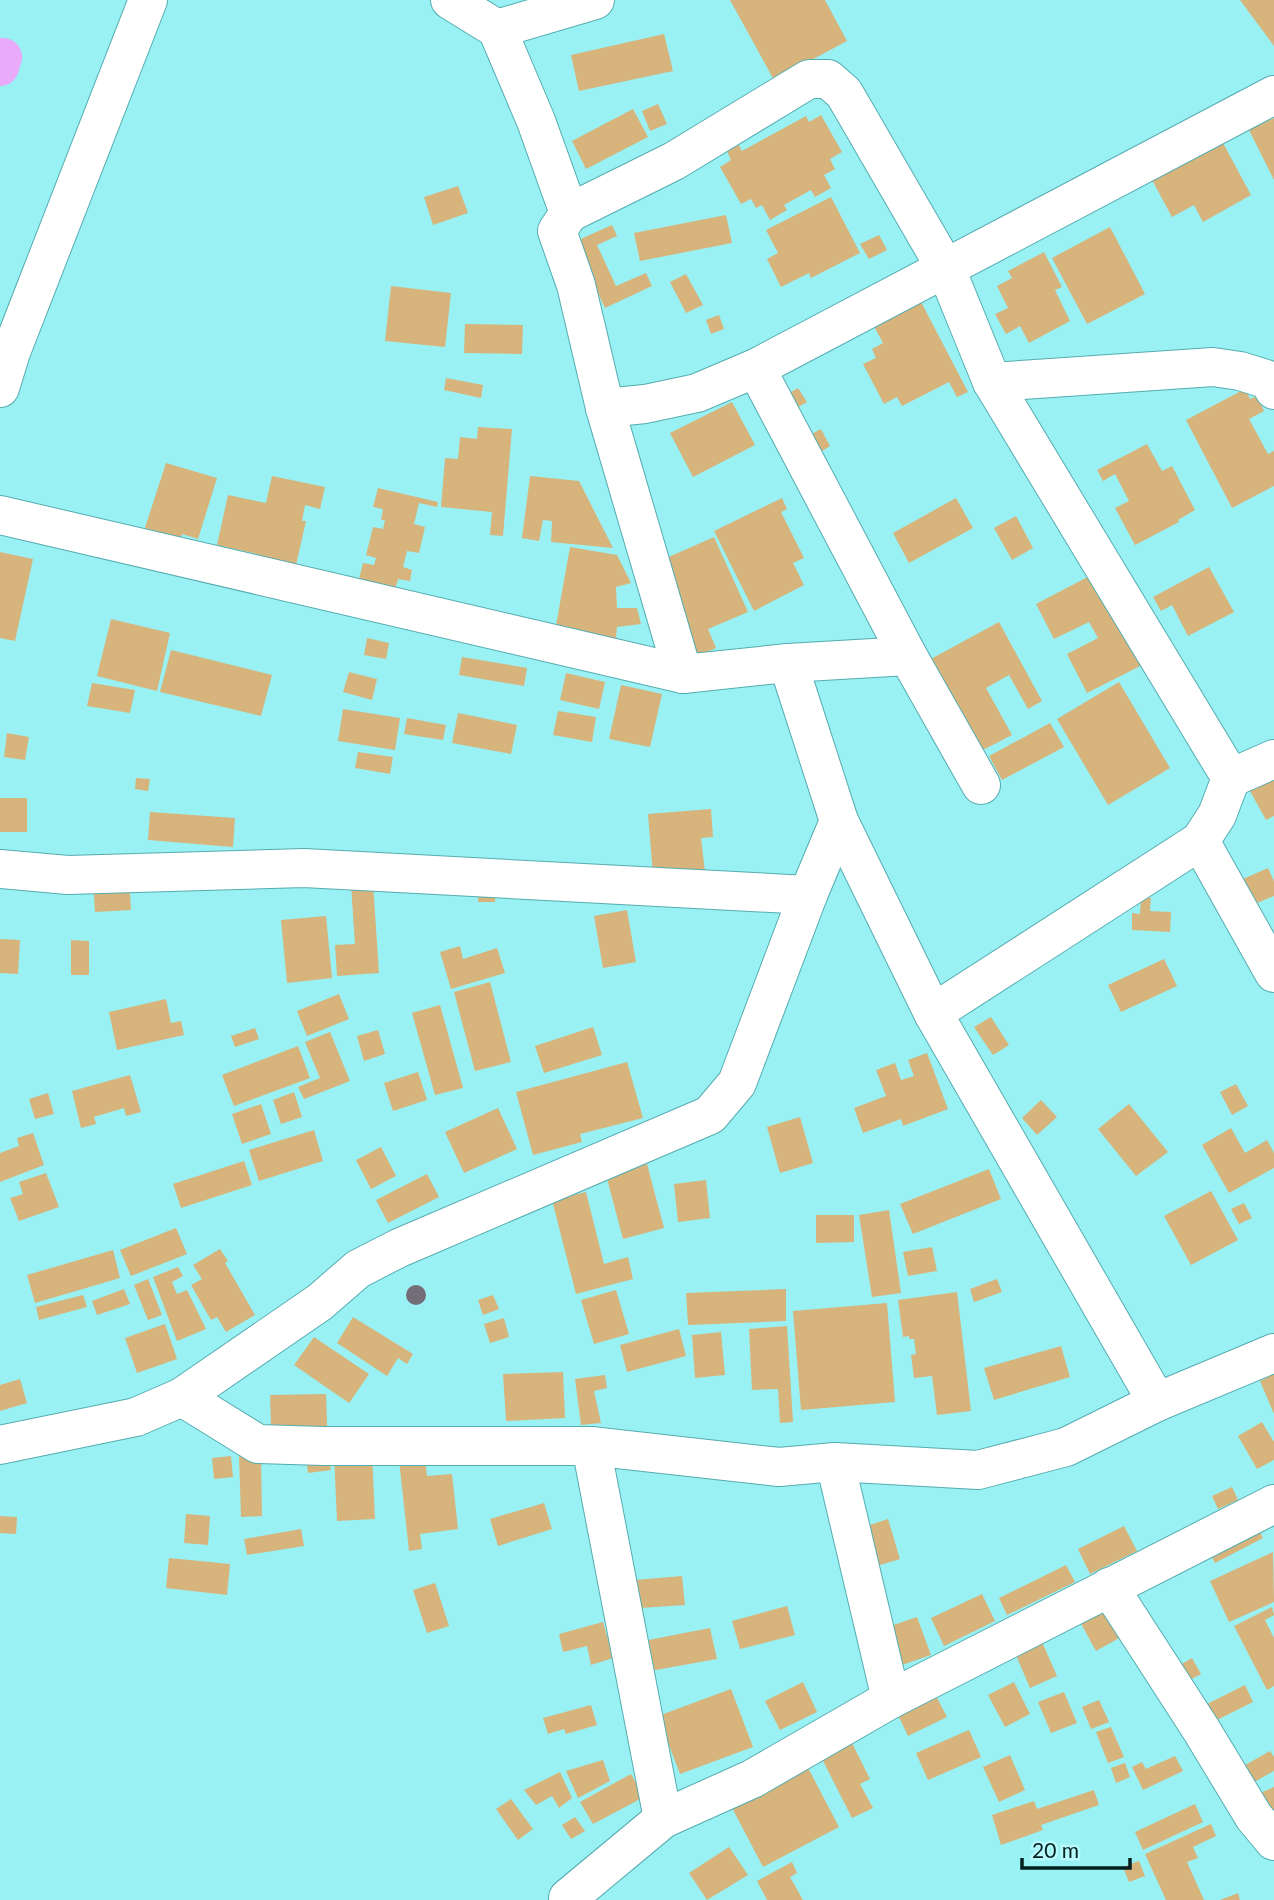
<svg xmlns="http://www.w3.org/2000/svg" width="1274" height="1900" font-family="Lato,sans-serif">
  <rect width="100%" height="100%" fill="#9af1f4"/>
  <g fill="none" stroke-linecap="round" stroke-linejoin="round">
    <path stroke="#e8aaf9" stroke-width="38" d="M0,67L3,57"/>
  </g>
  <g fill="#d7b47b">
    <path d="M730,0H825L847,41L774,80Z"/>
    <path d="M1240,0H1274V46Z"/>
    <path d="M664,34L673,71L579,91L571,55Z"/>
    <path d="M658,104L667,124L650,131L642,111Z"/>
    <path d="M633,109L648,137L586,169L572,141Z"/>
    <path d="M821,115L842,152L830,159L835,169L824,175L831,188L815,197L811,190L784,205L787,210L770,220L762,205L756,208L751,199L741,204L720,167L731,160L727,151L739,145L742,151L806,116L809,122Z"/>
    <path d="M1274,118V180L1249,130Z"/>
    <path d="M1215,128L1251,195L1203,222L1194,205L1172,217L1145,167Z"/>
    <path d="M458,186L468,213L433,225L424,197Z"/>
    <path d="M831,197L860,253L811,278L809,273L781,287L767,259L778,253L766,230Z"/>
    <path d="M726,215L732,243L640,261L634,233Z"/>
    <path d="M612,225L617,236L597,245L616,286L646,273L652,286L605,308L574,242Z"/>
    <path d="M1110,227L1145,294L1087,324L1052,258Z"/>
    <path d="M879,235L887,250L869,259L860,244Z"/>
    <path d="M1044,252L1062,287L1055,290L1070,321L1029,343L1020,326L1006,334L995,314L1008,308L997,286L1012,278L1008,271Z"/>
    <path d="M686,274L703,305L686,313L670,282Z"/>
    <path d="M391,286L451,293L445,347L385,341Z"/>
    <path d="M918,296L968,392L957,397L949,382L902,406L897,397L884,404L863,364L876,358L872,349L883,343L871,321Z"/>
    <path d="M719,315L724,329L711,334L706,320Z"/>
    <path d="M465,324L523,325L522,354L464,353Z"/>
    <path d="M446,378L483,385L481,398L444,390Z"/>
    <path d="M798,388L807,402L793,410L784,396Z"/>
    <path d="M1245,389L1250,399L1257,396L1264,411L1249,419L1268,454L1274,451V486L1232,508L1186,420Z"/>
    <path d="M732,402L755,445L693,477L670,433Z"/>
    <path d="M478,427L512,429L503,536L490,535L492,512L441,507L445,458L458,459L460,437L477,439Z"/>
    <path d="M821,429L830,446L819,453L808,436Z"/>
    <path d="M1147,444L1162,471L1172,466L1195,510L1178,520L1179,522L1135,545L1115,508L1129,501L1115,474L1103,481L1097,470Z"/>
    <path d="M166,463L217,478L198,539L182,534L176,555L140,543Z"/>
    <path d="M272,476L325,487L320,509L305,505L302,521H306L294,574L257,567L261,555L217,545L228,495L266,503Z"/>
    <path d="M530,476L579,481L613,548L551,542L552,521L543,520L539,541L522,538Z"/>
    <path d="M378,488L438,502L437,507L419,503L414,524L425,527L419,553L407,551L403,567L412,570L410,581L398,579L391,603L355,595L363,563L374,565L376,558L366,555L373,527L383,529L385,520H381L383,509L373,507Z"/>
    <path d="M782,498L787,509L781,512L804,558L793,563L804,585L754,611L714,531Z"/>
    <path d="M956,498L973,528L909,563L893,533Z"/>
    <path d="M1016,516L1033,548L1012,560L994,528Z"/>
    <path d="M714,537L748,612L708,629L716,648L686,661L646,567Z"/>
    <path d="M570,547L617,555L631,583L616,587L617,608H637L641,624L617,627L615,648L555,631Z"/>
    <path d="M0,552L33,559L15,641L0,638Z"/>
    <path d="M1209,567L1234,612L1188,636L1172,605L1161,611L1153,597Z"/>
    <path d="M1099,571L1148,662L1087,693L1067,654L1098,638L1089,622L1054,639L1036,604Z"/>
    <path d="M111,619L170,633L157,691L97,676Z"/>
    <path d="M999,622L1042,701L1028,709L1009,675L986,688L1012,735L979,752L929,660Z"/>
    <path d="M367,638L389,643L386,659L364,655Z"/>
    <path d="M171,650L272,675L261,716L160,692Z"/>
    <path d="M462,657L527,668L524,686L459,675Z"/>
    <path d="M349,672L377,679L372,700L343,692Z"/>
    <path d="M566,673L605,682L599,709L560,700Z"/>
    <path d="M1119,682L1170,768L1108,805L1057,719Z"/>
    <path d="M92,683L135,690L130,713L87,706Z"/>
    <path d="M621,685L662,694L650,747L609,739Z"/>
    <path d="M343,709L400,718L395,750L338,741Z"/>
    <path d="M558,711L596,717L592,742L553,735Z"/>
    <path d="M458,713L517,725L511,754L452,743Z"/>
    <path d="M407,718L446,725L443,740L404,734Z"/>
    <path d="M1050,723L1064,747L1002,780L989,756Z"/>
    <path d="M7,733L29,737L25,760L4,757Z"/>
    <path d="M358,752L393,757L390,774L355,768Z"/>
    <path d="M136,778L150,779L148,791L135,789Z"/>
    <path d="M1274,778V816L1266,820L1250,791Z"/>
    <rect x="0" y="798" width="27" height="34"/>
    <path d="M711,809L713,837L701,838L705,872L653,875L648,814Z"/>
    <path d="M150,812L235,818L233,847L148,840Z"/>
    <path d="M1268,868L1274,881V896L1245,908L1234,883Z"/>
    <path d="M129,878L131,910L95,912L93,880Z"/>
    <path d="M373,883L379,973L337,976L335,945L355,944L351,885Z"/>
    <path d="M479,885H496L495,902H478Z"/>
    <path d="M1141,897L1151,898L1150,911L1171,912L1170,932L1132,930V913L1140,914Z"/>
    <path d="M627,910L636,962L603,968L594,916Z"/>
    <path d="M326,916L332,978L287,983L281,920Z"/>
    <path d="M0,939L20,940L18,974L0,973Z"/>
    <path d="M71,940L89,941V975H71Z"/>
    <path d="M460,946L463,959L497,948L505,973L451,989L440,952Z"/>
    <path d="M1164,959L1177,986L1121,1012L1108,985Z"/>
    <path d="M490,982L511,1062L475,1071L454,992Z"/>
    <path d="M339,994L349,1019L307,1036L297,1011Z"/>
    <path d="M166,999L171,1023L181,1021L184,1035L117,1050L109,1012Z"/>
    <path d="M440,1005L463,1088L435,1095L412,1013Z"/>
    <path d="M991,1017L1009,1045L993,1055L974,1027Z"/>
    <path d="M593,1027L602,1055L544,1073L535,1046Z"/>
    <path d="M255,1028L259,1039L235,1047L231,1036Z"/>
    <path d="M378,1030L385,1054L364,1061L357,1036Z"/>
    <path d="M330,1032L350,1081L304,1099L298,1087L320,1078L305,1042Z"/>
    <path d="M298,1046L310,1078L234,1106L222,1075Z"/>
    <path d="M927,1053L948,1109L903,1126L901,1119L863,1133L854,1108L886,1096L876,1070L895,1063L901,1080L914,1076L908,1060Z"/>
    <path d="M627,1062L643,1118L580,1134L582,1142L533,1155L516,1092Z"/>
    <path d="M418,1072L427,1100L393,1111L384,1083Z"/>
    <path d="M130,1075L141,1112L126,1116L124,1108L94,1117L96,1124L81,1128L72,1091Z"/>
    <path d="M1236,1084L1248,1106L1232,1115L1220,1092Z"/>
    <path d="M294,1092L302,1117L281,1124L273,1100Z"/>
    <path d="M48,1093L54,1114L35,1119L29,1099Z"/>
    <path d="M1041,1100L1057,1117L1037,1135L1022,1118Z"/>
    <path d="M261,1104L271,1134L242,1144L232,1114Z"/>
    <path d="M1129,1104L1168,1152L1136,1176L1098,1129Z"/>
    <path d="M498,1108L517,1149L464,1173L445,1132Z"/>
    <path d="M800,1117L813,1163L780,1173L767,1127Z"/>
    <path d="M1231,1128L1245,1153L1267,1140L1274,1153V1168L1229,1193L1202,1145Z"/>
    <path d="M314,1130L323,1161L259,1181L249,1150Z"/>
    <path d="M33,1133L44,1165L0,1182V1153L19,1146L17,1138Z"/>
    <path d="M381,1147L396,1176L371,1189L356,1160Z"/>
    <path d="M244,1161L252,1185L181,1208L173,1184Z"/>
    <path d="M647,1164L664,1228L623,1239L606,1175Z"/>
    <path d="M989,1169L1001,1199L913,1234L900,1204Z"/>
    <path d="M46,1173L59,1207L19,1221L10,1198L23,1194L19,1182Z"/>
    <path d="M427,1174L439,1197L388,1223L376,1200Z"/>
    <path d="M706,1180L710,1218L678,1222L674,1184Z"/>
    <path d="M1211,1191L1238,1240L1191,1265L1164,1216Z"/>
    <path d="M586,1192L604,1264L628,1257L633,1279L576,1294L552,1200Z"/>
    <path d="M1244,1203L1252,1218L1239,1224L1231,1209Z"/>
    <path d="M889,1210L901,1293L872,1297L859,1215Z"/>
    <path d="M816,1215H854V1242L816,1243Z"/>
    <path d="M176,1228L187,1254L131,1276L120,1250Z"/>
    <path d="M932,1247L937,1271L908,1276L903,1252Z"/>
    <path d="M220,1249L228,1261L225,1263L255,1315L226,1332L217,1317L211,1320L191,1285L202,1279L193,1265Z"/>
    <path d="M113,1250L120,1278L35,1303L27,1275Z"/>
    <path d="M178,1267L183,1276L172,1282L177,1294L187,1290L206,1329L177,1341L153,1277Z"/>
    <path d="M148,1279L162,1315L148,1320L134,1285Z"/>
    <path d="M997,1279L1002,1292L974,1302L970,1289Z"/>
    <path d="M124,1289L130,1304L97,1315L92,1301Z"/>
    <path d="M786,1289V1321L688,1325L686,1293Z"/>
    <path d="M616,1290L629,1334L594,1344L581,1300Z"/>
    <path d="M957,1292L971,1411L937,1415L932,1376L914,1378L911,1355L916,1354L914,1339H909V1336L903,1337L898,1300Z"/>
    <path d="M83,1295L87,1307L39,1320L36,1307Z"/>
    <path d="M493,1295L499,1309L483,1315L478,1300Z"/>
    <path d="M887,1303L895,1402L801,1410L793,1311Z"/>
    <path d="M353,1317L413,1354L407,1364L398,1358L387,1376L337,1343Z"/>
    <path d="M504,1318L509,1337L490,1343L484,1324Z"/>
    <path d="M165,1324L177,1359L137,1373L125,1338Z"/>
    <path d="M787,1326L793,1422L780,1423L778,1389L752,1390L749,1329Z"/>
    <path d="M679,1329L686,1356L627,1372L620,1345Z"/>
    <path d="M721,1332L725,1375L695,1378L692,1335Z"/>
    <path d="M314,1337L369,1374L349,1403L294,1365Z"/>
    <path d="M1061,1346L1070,1377L994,1400L984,1368Z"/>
    <path d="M563,1372L565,1418L506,1421L503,1374Z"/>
    <path d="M1274,1374V1414L1260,1381Z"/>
    <path d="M605,1375L607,1388L594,1391L601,1423L581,1425L575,1379Z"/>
    <path d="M20,1379L27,1403L0,1411V1385Z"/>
    <path d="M326,1394L327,1426L271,1427L270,1395Z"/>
    <path d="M1262,1422L1274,1442V1460L1257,1469L1238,1436Z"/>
    <path d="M372,1453L375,1519L337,1521L334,1455Z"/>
    <path d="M328,1454L331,1470L308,1473L306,1458Z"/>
    <path d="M261,1455L262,1516L241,1517L239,1456Z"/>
    <path d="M231,1456L233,1477L214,1479L212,1458Z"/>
    <path d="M425,1458L427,1476L452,1474L458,1529L420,1534L422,1549L409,1551L399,1460Z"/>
    <path d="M1232,1487L1238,1500L1218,1509L1212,1496Z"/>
    <path d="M544,1503L552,1529L498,1546L490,1519Z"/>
    <path d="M186,1514L210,1516L208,1545L184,1543Z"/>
    <path d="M0,1516L17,1517L16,1534L0,1533Z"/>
    <path d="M888,1519L900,1559L870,1568L858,1529Z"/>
    <path d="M1256,1525L1263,1538L1215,1563L1208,1550Z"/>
    <path d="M1124,1526L1137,1551L1090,1574L1078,1549Z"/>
    <path d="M301,1529L304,1546L247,1555L244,1539Z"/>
    <path d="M1273,1552L1274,1602L1229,1622L1210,1581Z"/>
    <path d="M169,1558L230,1564L227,1595L166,1588Z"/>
    <path d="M1066,1565L1075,1582L1007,1615L999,1598Z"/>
    <path d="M682,1576L685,1605L625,1609L623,1581Z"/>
    <path d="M435,1583L449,1626L427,1633L413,1590Z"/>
    <path d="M982,1594L995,1621L944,1646L931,1618Z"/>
    <path d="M1111,1602L1128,1633L1096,1651L1079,1620Z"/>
    <path d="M787,1606L795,1635L740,1649L732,1621Z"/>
    <path d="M1272,1607L1274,1615L1265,1620L1274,1638V1686L1267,1690L1234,1626Z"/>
    <path d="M917,1617L931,1655L899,1666L885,1628Z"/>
    <path d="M603,1622L613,1658L591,1665L587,1646L563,1652L559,1634Z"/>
    <path d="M710,1628L717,1659L639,1673L633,1643Z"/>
    <path d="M1042,1642L1057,1676L1030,1688L1015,1653Z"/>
    <path d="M1192,1658L1201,1674L1182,1684L1173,1669Z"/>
    <path d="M803,1682L817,1712L780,1730L765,1701Z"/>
    <path d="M1014,1682L1030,1714L1005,1727L988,1695Z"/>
    <path d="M1245,1685L1253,1702L1207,1725L1199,1708Z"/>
    <path d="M731,1689L753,1747L680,1774L658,1716Z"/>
    <path d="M1064,1692L1077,1723L1051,1733L1038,1702Z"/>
    <path d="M935,1694L947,1717L908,1736L897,1713Z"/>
    <path d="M1099,1700L1109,1722L1091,1729L1082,1707Z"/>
    <path d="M591,1705L597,1725L566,1734L564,1729L548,1734L543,1718Z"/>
    <path d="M1111,1727L1124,1757L1108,1763L1096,1732Z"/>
    <path d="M969,1730L981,1757L928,1780L916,1753Z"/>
    <path d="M849,1737L870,1779L860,1784L873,1808L852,1818L819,1753Z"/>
    <path d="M1270,1751L1274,1757V1771L1249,1785L1240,1768Z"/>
    <path d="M1010,1755L1025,1790L999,1802L983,1767Z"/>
    <path d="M1175,1756L1183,1771L1143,1790L1132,1767L1142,1762L1146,1769Z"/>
    <path d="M603,1760L610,1781L578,1798L566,1771Z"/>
    <path d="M805,1762L839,1827L763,1867L729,1802Z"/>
    <path d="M1125,1763L1130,1777L1116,1783L1111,1768Z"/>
    <path d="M560,1772L572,1798L559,1808L552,1796L536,1805L524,1790Z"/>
    <path d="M631,1774L644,1797L593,1824L580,1802Z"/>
    <path d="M1274,1787V1813L1258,1794Z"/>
    <path d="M1094,1790L1099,1805L1041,1825L1043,1830L1001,1845L992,1815L1034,1801L1037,1809Z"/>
    <path d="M511,1799L533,1829L518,1840L496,1809Z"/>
    <path d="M1195,1804L1203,1822L1143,1850L1135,1832Z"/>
    <path d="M575,1817L585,1831L571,1839L562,1825Z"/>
    <path d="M1211,1824L1216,1836L1193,1847L1198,1858L1187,1862L1204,1900H1166L1145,1854Z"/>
    <path d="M729,1847L748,1875L707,1900L689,1873Z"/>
    <path d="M1139,1861L1145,1876L1129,1882L1123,1867Z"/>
    <path d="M792,1862L797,1873L790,1877L803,1900H767L757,1881Z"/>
    <path d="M1238,1893L1240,1900H1220Z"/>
  </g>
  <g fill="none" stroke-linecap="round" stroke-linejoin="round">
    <defs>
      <g id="street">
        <path d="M450,0L497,29L595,0"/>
        <path d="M497,29L536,121L569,213L674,161L809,79H828L844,93L946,269L992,382L1231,778"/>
        <path d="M569,213L557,231L576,285L605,408L645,404L697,393L756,368L1274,95"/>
        <path d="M756,368L908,656L981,785"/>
        <path d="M992,382L1213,367L1240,371L1269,380L1274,390"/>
        <path d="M0,388L11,352L148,0"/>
        <path d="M605,408L683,674"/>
        <path d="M0,515L683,674L788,663L908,656"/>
        <path d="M788,663L839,821L933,1013L1157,1402"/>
        <path d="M1274,759L1231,778L1217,815L1200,841L1274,973"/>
        <path d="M0,869L68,875L304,868L808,895"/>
        <path d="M933,1013L1200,841"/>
        <path d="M182,1397L258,1444L324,1446H591L779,1467L835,1462L978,1470L1066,1447L1157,1402L1274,1353"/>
        <path d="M0,1445L136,1417L182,1397L320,1302L358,1269L399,1248L710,1115L737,1083L808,895L839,821"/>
        <path d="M591,1446L663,1819"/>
        <path d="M835,1462L891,1699"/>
        <path d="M1109,1587L1202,1731L1254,1817L1274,1841"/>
        <path d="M568,1898L663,1819L752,1779L891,1699L1274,1504"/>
      </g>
    </defs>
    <use href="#street" stroke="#55acb0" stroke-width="40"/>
    <use href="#street" stroke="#fff" stroke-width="38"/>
  </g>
  <circle fill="#746c78" cx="416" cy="1295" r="10"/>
  <path d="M1022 1858v10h108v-10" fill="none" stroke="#031f20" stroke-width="3.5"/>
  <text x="1032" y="1858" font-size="21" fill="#031f20" stroke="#b7fbfd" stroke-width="5" paint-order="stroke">20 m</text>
</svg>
